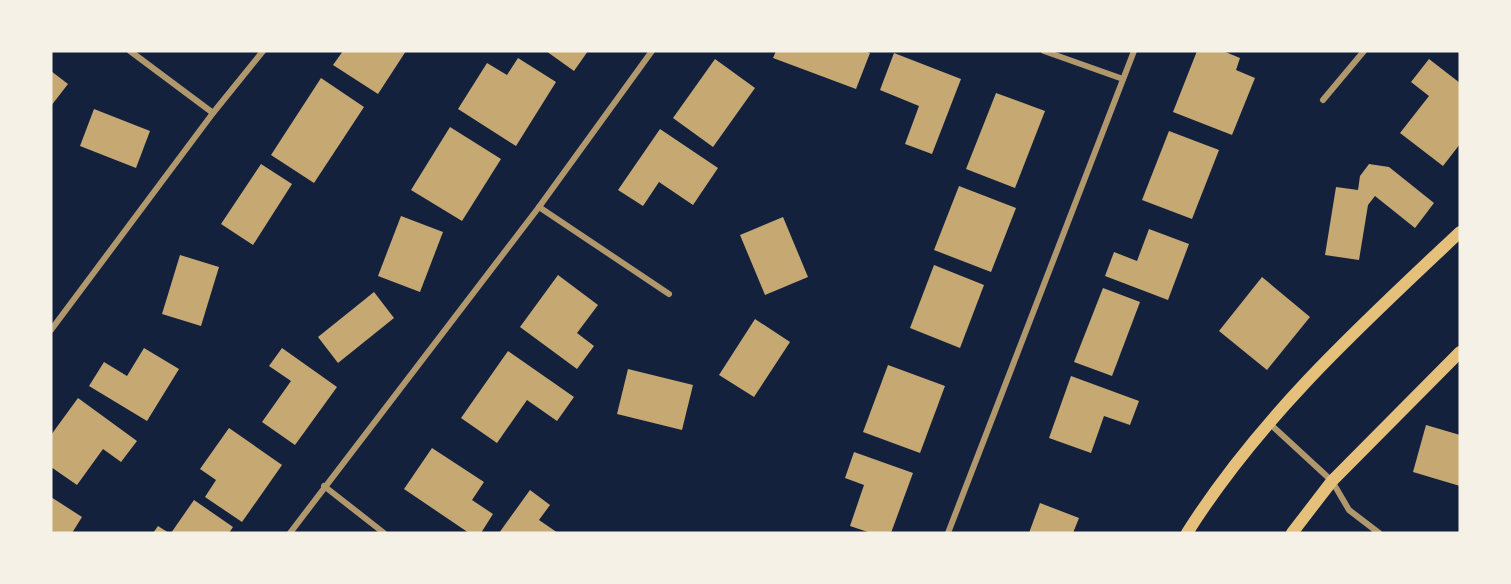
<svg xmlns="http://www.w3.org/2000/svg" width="1511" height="584" font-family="Cabin,sans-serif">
  <rect width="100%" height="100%" fill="#14213d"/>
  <g fill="#c6a872">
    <path d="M343,51H406L378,94L333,65Z"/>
    <path d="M546,51H588L574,71Z"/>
    <path d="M776,51H865L870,53L856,89L773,58Z"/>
    <path d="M1197,51H1223L1240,58L1236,70L1255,78L1232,135L1173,112Z"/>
    <path d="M894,53L961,79L932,154L905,144L919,106L880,90Z"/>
    <path d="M518,58L556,82L516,146L458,109L487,63L507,75Z"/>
    <path d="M715,59L755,88L713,147L673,118Z"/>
    <path d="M1429,59L1460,83V144L1443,166L1400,133L1429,96L1411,82Z"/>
    <path d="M51,71L68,84L51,106Z"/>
    <path d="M321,78L364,107L314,183L271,155Z"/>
    <path d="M996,93L1045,111L1015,188L966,169Z"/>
    <path d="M94,109L150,131L136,168L80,146Z"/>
    <path d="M450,127L501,159L462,221L411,190Z"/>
    <path d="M660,129L718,168L693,205L659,182L643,206L618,190Z"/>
    <path d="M1169,131L1219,150L1192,219L1142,200Z"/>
    <path d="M261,164L292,184L253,245L221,224Z"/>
    <path d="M1369,164L1389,167L1434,203L1415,228L1375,196L1368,205L1359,260L1325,255L1336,187L1358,190L1360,176Z"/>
    <path d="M959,186L1016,208L991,272L934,250Z"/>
    <path d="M401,216L443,232L420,292L378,276Z"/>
    <path d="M783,217L808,277L765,295L740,235Z"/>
    <path d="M1149,229L1189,244L1168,300L1105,276L1114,252L1137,261Z"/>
    <path d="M180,255L219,267L201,326L162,314Z"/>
    <path d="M934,265L984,285L960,348L910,328Z"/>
    <path d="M558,275L598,305L577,333L594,346L577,369L520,327Z"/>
    <path d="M1262,277L1310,317L1267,370L1219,331Z"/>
    <path d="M1103,288L1140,302L1112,376L1074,362Z"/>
    <path d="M374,292L394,318L338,363L318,337Z"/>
    <path d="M755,319L790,342L754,397L719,375Z"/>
    <path d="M144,348L179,369L147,421L89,386L104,362L127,376Z"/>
    <path d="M282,348L337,387L295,445L262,422L291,381L269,366Z"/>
    <path d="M508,351L574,397L557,421L527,400L497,443L461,418Z"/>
    <path d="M888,365L945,386L920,453L863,432Z"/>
    <path d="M628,369L693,385L682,430L617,414Z"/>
    <path d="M1071,376L1139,401L1130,425L1104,416L1091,453L1049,438Z"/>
    <path d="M78,398L137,441L121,462L103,449L77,485L51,467V435Z"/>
    <path d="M1426,425L1460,435V486L1413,472Z"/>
    <path d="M229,428L282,465L242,522L205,497L216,480L200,469Z"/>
    <path d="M432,448L484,482L472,500L493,514L481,533H469L404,489Z"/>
    <path d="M854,452L913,473L891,533H871L850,526L864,485L845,478Z"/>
    <path d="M530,490L550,505L539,520L558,533H499Z"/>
    <path d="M51,497L82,517L72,533L51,532Z"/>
    <path d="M194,500L233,527L229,533H171Z"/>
    <path d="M1040,503L1079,518L1073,533H1029Z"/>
    <path d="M158,526L169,533H153Z"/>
  </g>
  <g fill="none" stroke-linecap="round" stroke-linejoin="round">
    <g stroke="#b1986c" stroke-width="6">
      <path d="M130,51L213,113"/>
      <path d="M1044,51L1123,79"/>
      <path d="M1323,100L1364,51"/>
      <path d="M539,207L669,294"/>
      <path d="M51,330L213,113L263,51"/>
      <path d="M1269,423L1332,481L1349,510L1379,533"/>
      <path d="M324,486L384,533"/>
      <path d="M290,533L539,207L652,51"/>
      <path d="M948,533L1134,51"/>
    </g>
    <g stroke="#e5c07b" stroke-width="12">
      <path d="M1187,533C1260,417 1361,325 1460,232"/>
      <path d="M1292,533L1332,481L1460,352"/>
    </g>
  </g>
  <rect width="1511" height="584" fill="none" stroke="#f6f1e7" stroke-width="105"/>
</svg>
